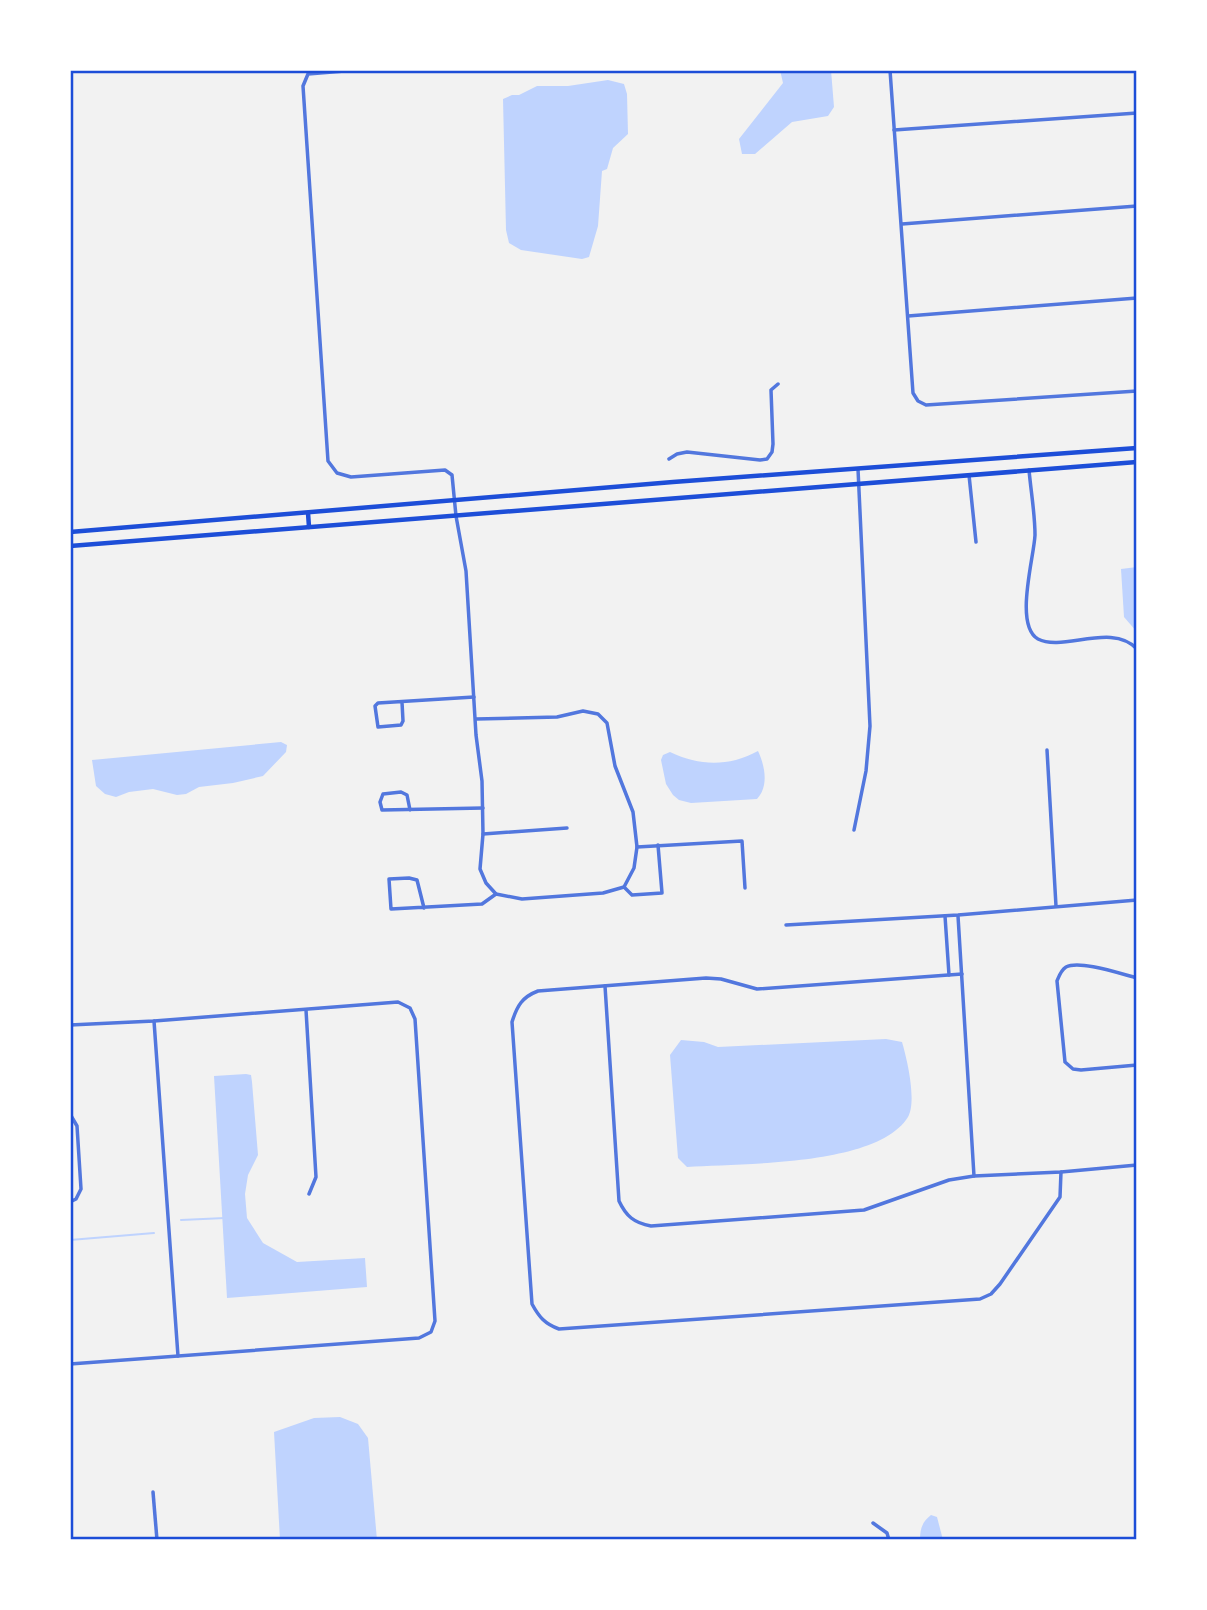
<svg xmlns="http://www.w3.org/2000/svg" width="1207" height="1610" font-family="Rubik,sans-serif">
  <rect width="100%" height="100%" fill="#f2f2f2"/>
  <g fill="#bfd3fe">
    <path d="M780,70H831L834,107L828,116L792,122L755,154H742L739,139L783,83Z"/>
    <path d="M608,80L624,84L627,94L628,134L613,148L607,169L602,171L598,226L589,257L582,259L521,250L509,243L506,230L503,99L512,95H519L537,86H568Z"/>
    <path d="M1137,567V632L1124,617L1121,569Z"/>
    <path d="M281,742L287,745L286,752L263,776L233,783L199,787L186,794L177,795L153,789L129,792L116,797L105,794L96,786L92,760Z"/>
    <path d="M758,751C765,766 769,786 757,799L691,803L679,800L673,795L666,784L661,760L663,755L670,752C700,766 728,767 758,751Z"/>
    <path d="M886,1039L902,1042C907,1059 917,1101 908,1117C877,1167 740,1163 687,1167L678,1158L670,1055L681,1040L704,1042L718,1047Z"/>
    <path d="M246,1074L251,1075L252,1082L258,1155L248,1175L245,1194L247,1218L263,1243L297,1262L365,1258L367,1287L227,1298L214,1076Z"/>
    <path d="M340,1417L358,1424L368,1438L377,1540H280L274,1432L314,1418Z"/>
    <path d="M931,1515L937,1517L943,1540H920C920,1529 922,1522 931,1515Z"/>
  </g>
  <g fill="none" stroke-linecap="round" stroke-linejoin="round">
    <g stroke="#bfd3fe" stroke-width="2">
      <path d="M181,1220L225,1218"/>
      <path d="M70,1240L154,1233"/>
    </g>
    <g stroke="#5277de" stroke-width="3.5">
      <path d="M357,70L308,74L303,86L328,461L337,473L351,477L445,470L452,475L456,516L466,571L476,735L482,781L483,834L480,869L486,883L496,894L522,899L603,893L624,887L634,868L637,847L633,812L615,766L607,723L598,714L583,711L557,717L476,719"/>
      <path d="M890,70L913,393L918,401L926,405L1137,391"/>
      <path d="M894,130L1137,113"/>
      <path d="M902,224L1137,206"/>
      <path d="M908,316L1137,298"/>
      <path d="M669,459L677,454L687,452L760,460L767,459L772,452L773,444L771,390L778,384"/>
      <path d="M1029,470C1031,492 1035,514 1035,535C1034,558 1014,625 1038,639C1063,652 1112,622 1137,649"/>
      <path d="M969,475L976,542"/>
      <path d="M402,702L403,721L401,725L378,727L375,706L378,703L474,697"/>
      <path d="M1047,750L1056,906"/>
      <path d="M410,810L407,795L401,792L383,794L380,802L382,810L483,808"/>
      <path d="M854,830L866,771L870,726L858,469"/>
      <path d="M483,834L567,828"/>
      <path d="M637,847L742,841L745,888"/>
      <path d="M624,887L632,895L662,893L658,845"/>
      <path d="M424,908L417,880L409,878L389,879L391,909L482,904L496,894"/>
      <path d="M945,916L949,975"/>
      <path d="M958,916L974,1176"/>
      <path d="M786,925L958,915L1137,900"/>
      <path d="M962,974L757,989L721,979L706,978L538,991C522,997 517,1006 512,1022L532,1304C539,1317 545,1324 559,1329L980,1299L991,1294L1000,1284L1060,1197L1061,1172"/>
      <path d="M1137,978C1121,974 1080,960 1066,967C1061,970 1059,976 1057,981L1065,1062L1073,1069L1081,1070L1137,1065"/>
      <path d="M605,986L619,1201C626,1216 634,1223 651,1226L864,1210L949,1180L974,1176L1061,1172L1137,1165"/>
      <path d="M306,1010L316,1177L309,1194"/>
      <path d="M154,1021L178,1356"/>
      <path d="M70,1025L154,1021L398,1002L410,1008L415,1019L435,1321L431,1332L419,1338L70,1364"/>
      <path d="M70,1114L77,1126L81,1189L76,1199L70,1202"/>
      <path d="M153,1492L157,1540"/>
      <path d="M873,1523L887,1533L889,1540"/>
    </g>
    <g stroke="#1d4ed8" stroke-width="4.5">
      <path d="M308,513L309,527"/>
      <path d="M70,532L673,482L1137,448"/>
      <path d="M70,546L1137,462"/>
    </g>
  </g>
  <rect width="1207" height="1610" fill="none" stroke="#ffffff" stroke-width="144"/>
  <rect x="72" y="72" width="1063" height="1466" fill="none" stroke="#1d4ed8" stroke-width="2.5"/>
</svg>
